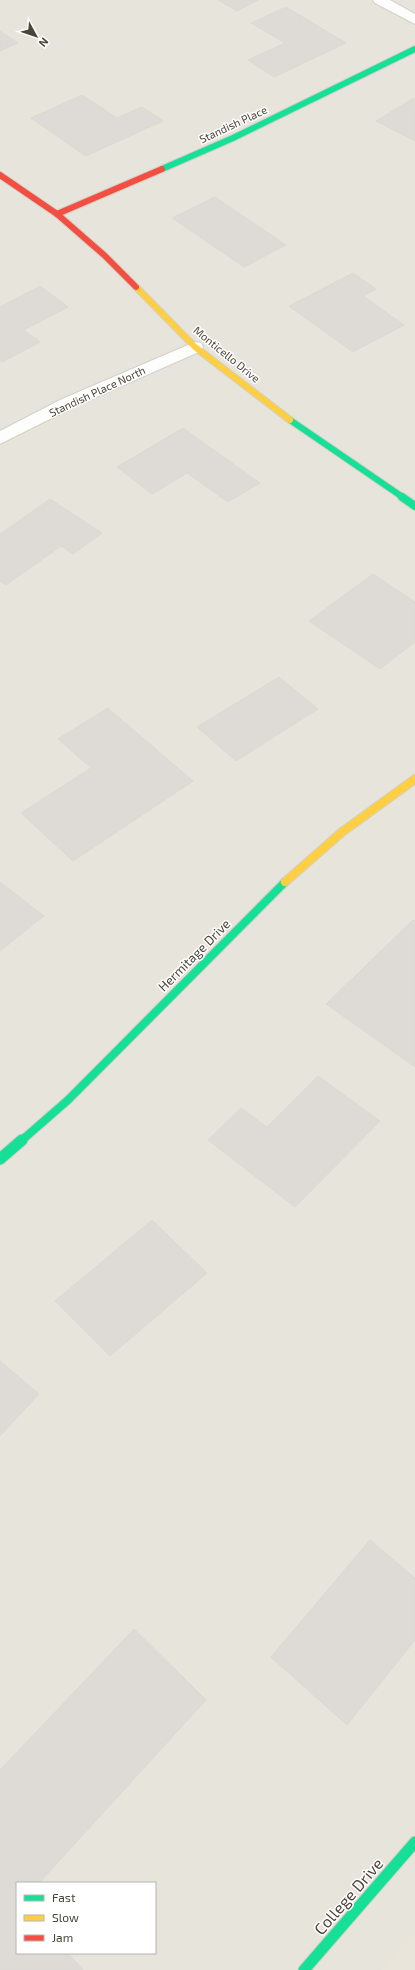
<svg xmlns="http://www.w3.org/2000/svg" width="415" height="1970" font-family="'Exo 2',sans-serif">
  <rect width="100%" height="100%" fill="#f4f2ee"/>
  <path fill="#e7e4dc" fill-rule="evenodd" d="M0,0H415V1970H0ZM17,1883H155V1953H17Z"/>
  <path fill="#eae5da" d="M415,1931V1970H381Z"/>
  <g fill="#dedbd6" stroke="#dcd9d4">
    <path d="M218,0H258L237,11Z"/>
    <path d="M286,7L346,43L274,77L248,60L285,43L251,23Z"/>
    <path d="M0,31L18,43L0,51Z"/>
    <path d="M82,95L117,118L142,107L163,121L86,156L31,118Z"/>
    <path d="M414,98L415,141L376,121Z"/>
    <path d="M215,197L286,245L244,267L172,218Z"/>
    <path d="M353,273L376,289L363,296L404,325L353,352L289,306Z"/>
    <path d="M40,286L68,307L24,330L40,342L2,362L0,360V307Z"/>
    <path d="M183,428L260,483L228,502L187,473L152,494L117,467Z"/>
    <path d="M50,499L102,533L73,554L61,546L6,585L0,581V534Z"/>
    <path d="M373,574L415,602V642L380,669L309,621Z"/>
    <path d="M279,677L318,709L236,761L197,727Z"/>
    <path d="M108,708L193,781L73,861L21,813L91,768L58,739Z"/>
    <path d="M0,882L44,916L0,951Z"/>
    <path d="M413,920L415,921V1067L326,1004Z"/>
    <path d="M318,1076L380,1121L295,1207L208,1140L241,1108L267,1127Z"/>
    <path d="M152,1220L207,1273L110,1356L55,1301Z"/>
    <path d="M0,1361L39,1394L0,1436Z"/>
    <path d="M370,1540L415,1578V1640L347,1725L271,1657Z"/>
    <path d="M134,1629L206,1700L39,1883H17V1953H68L83,1970H0V1770Z"/>
  </g>
  <g fill="none" stroke-linecap="round" stroke-linejoin="round">
    <defs>
      <g id="street">
        <path d="M373,0H390L415,14V24L375,3Z"/>
        <path d="M195,342L201,343L203,347L201,351L74,407L0,444V431L62,399Z"/>
      </g>
      <g id="fast-far2">
        <path d="M162,169L233,138L415,49"/>
        <path d="M290,420L404,498"/>
      </g>
      <g id="fast-far1">
        <path d="M402,497L415,506"/>
        <path d="M21,1141L68,1100L285,882"/>
      </g>
      <g id="fast">
        <path d="M0,1159L22,1140"/>
        <path d="M304,1970L415,1842"/>
      </g>
      <path id="slow-far1" d="M136,287L195,347L290,420"/>
      <path id="slow" d="M285,882L342,832L415,779"/>
      <g id="jam">
        <path d="M0,175L57,214L104,255L136,287"/>
        <path d="M57,214L162,169"/>
      </g>
    </defs>
    <use href="#street" stroke="#d2d0cb" stroke-width="2"/>
    <use href="#fast-far2" stroke="#d3cfc5" stroke-width="8"/>
    <use href="#fast-far1" stroke="#d3cfc5" stroke-width="10"/>
    <use href="#fast" stroke="#d3cfc5" stroke-width="13"/>
    <use href="#slow-far1" stroke="#d3cfc5" stroke-width="8"/>
    <use href="#slow" stroke="#d3cfc5" stroke-width="10"/>
    <use href="#jam" stroke="#d3cfc5" stroke-width="8"/>
    <use href="#street" fill="#fdfdfc" fill-rule="evenodd"/>
    <use href="#fast-far2" stroke="#16e098" stroke-width="6"/>
    <use href="#fast-far1" stroke="#16e098" stroke-width="8"/>
    <use href="#fast" stroke="#16e098" stroke-width="11"/>
    <use href="#slow-far1" stroke="#ffcf43" stroke-width="6"/>
    <use href="#slow" stroke="#ffcf43" stroke-width="8"/>
    <use href="#jam" stroke="#f24e42" stroke-width="6"/>
  </g>
  <g text-anchor="middle" dominant-baseline="central" stroke-width="3" stroke-linejoin="round" paint-order="stroke">
    <g font-size="11" fill="#4b4439" stroke="#fff">
      <text transform="translate(233 124) rotate(-25)">Standish Place</text>
      <text transform="translate(227 354) rotate(39)">Monticello Drive</text>
      <text transform="translate(97 391) rotate(-25)">Standish Place North</text>
    </g>
    <g font-size="13" fill="#4b4439" stroke="#fff">
      <text transform="translate(194 955) rotate(-45)">Hermitage Drive</text>
    </g>
    <g font-size="16" fill="#4b4439" stroke="#fff">
      <text transform="translate(348 1896) rotate(-49)">College Drive</text>
    </g>
  </g>
  <rect x="16" y="1882" width="140" height="72" fill="#ffffff" stroke="#b7b4b0"/>
  <rect x="24" y="1895" width="20" height="6" fill="#16e098" stroke="#b7b4b0"/>
  <text x="52" y="1902" font-size="12" fill="#4b4439">Fast</text>
  <rect x="24" y="1915" width="20" height="6" fill="#ffcf43" stroke="#b7b4b0"/>
  <text x="52" y="1922" font-size="12" fill="#4b4439">Slow</text>
  <rect x="24" y="1935" width="20" height="6" fill="#f24e42" stroke="#b7b4b0"/>
  <text x="52" y="1942" font-size="12" fill="#4b4439">Jam</text>
  <g transform="translate(36 36) rotate(130)" stroke="#ffffff" stroke-width="3" paint-order="stroke">
  <path d="M0-3L7 15L0 10L-7 15Z" fill="#4b4439"/>
  <text y="-6" font-size="11" font-weight="bold" text-anchor="middle" fill="#4b4439">N</text>
  </g>
</svg>
